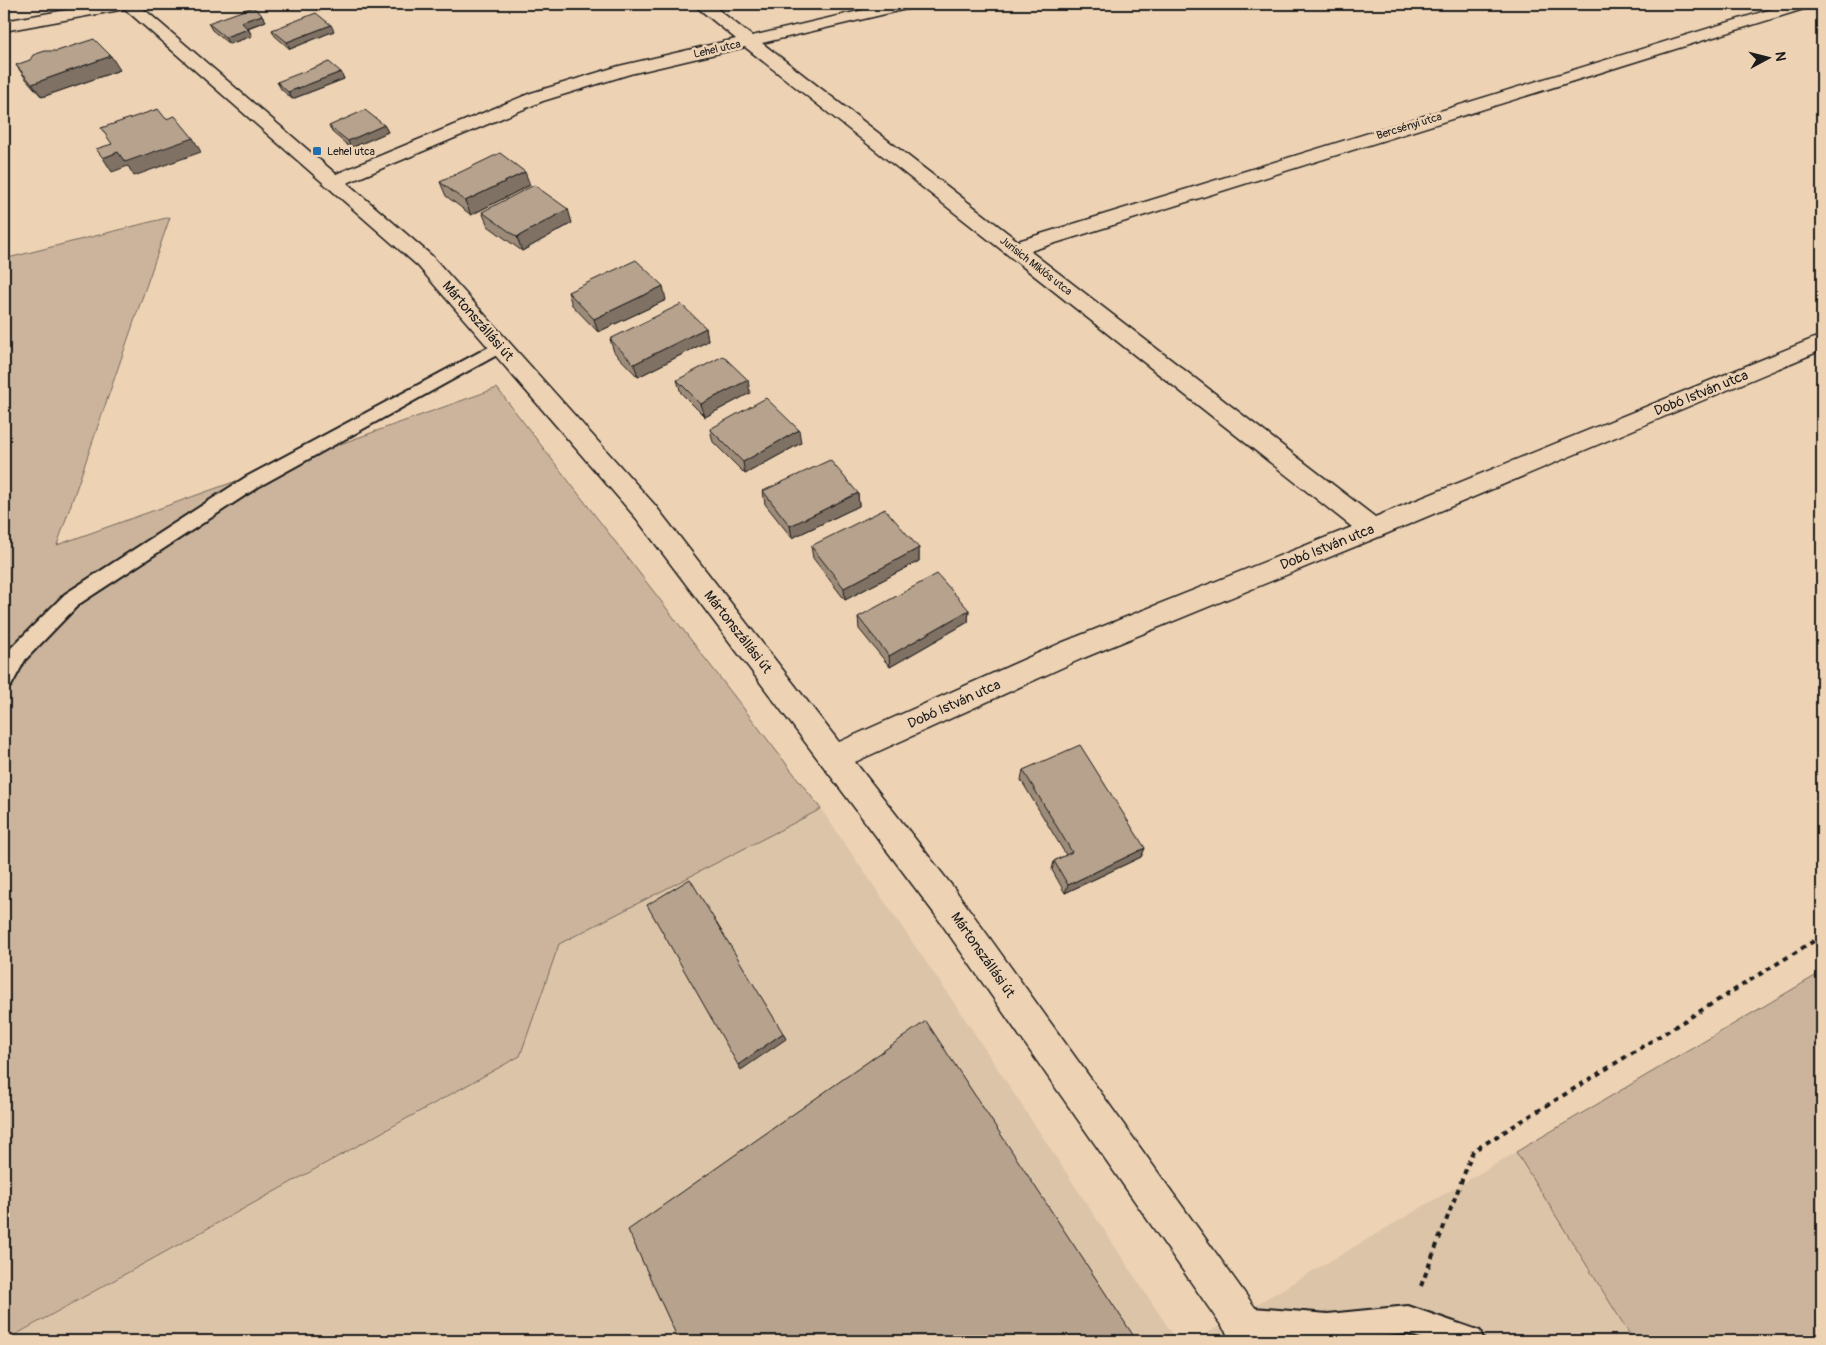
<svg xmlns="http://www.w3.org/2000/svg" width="1826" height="1345" font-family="Pangolin,sans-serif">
  <rect width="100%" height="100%" fill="#edd2b4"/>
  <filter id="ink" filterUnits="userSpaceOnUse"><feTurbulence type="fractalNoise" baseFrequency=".02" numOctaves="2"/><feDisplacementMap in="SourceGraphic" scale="10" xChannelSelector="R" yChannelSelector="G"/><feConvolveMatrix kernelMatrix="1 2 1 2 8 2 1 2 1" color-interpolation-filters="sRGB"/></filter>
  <g filter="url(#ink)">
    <g fill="#dcc4a8">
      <path d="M821,809L963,1016L1177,1341H6L520,1056L559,944Z"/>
      <path d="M1516,1152L1634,1341H1194Z"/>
    </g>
    <g fill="#cbb49b" stroke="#74685c">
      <path d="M170,217L57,545L497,388L821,809L559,944L520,1056L4,1341V259Z"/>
      <path d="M1822,972V1341H1634L1516,1152Z"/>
    </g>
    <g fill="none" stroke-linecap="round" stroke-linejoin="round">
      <defs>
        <g id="service">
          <path d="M500,341L506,342L508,346L506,350L258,487L79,604L25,660L11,686L4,688V661L11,648L65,594L246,477Z"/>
          <path d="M1408,1306L1480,1331L1484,1341H1429L1408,1334L1336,1341L1241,1335L1231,1331L1227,1321L1231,1311L1241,1307L1328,1314Z"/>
        </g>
        <path id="minor" d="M101,4H138L336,174L531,93L619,66L736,39L693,4H711L752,36L889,4H917L915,7L762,43L1018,241L1788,4H1812L1810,7L1030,251L1375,517L1822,335V350L1381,536L1081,659L855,762L956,891L1269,1327L1274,1341H1232L934,913L636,518L418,266L125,9L4,31V21ZM745,47L1352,527L1061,643L839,742L654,504L432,256L347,183L543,101L630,74Z"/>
      </defs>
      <use href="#service" stroke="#1c1c1c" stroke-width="4"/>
      <use href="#minor" stroke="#1c1c1c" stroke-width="3"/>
      <path stroke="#1c1c1c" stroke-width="4" stroke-dasharray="5 5" stroke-linecap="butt" d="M1421,1286L1473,1151L1822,936"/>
      <use href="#service" fill="#edd2b4" fill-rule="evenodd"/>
      <use href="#minor" fill="#edd2b4" fill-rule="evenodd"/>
    </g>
    <g fill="#9d8b79" stroke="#1c1c1c">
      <path d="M183,4H205L189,9Z"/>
      <path d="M262,15L266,21L248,28L252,36L229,44L212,30L208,23Z"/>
      <path d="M272,30L334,31L290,49L275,36Z"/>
      <path d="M16,65L120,70L42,97L26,79Z"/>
      <path d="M341,72L344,79L292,99L281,89L277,82Z"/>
      <path d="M384,125L388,132L351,148L333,133L329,126Z"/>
      <path d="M440,182L530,185L471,215L446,196Z"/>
      <path d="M482,212L572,223L522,251L488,226Z"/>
      <path d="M568,292L666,300L598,332L572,305Z"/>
      <path d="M706,328L708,341L638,377L614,352L610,339Z"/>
      <path d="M677,380L750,393L705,417L681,393Z"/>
      <path d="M710,429L801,443L745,474L713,442Z"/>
      <path d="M763,491L858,493L859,506L792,538L765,504Z"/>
      <path d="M811,546L919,548V561L845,600L813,558Z"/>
      <path d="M969,610L968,622L890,667L859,629L858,617Z"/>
      <path d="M1023,770L1145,848L1141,857L1065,893L1052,870L1054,861L1066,855L1021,780Z"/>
    </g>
    <g fill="#7f7163" stroke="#1c1c1c">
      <path d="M186,4H205L189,9Z"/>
      <path d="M262,15L266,21L244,29L241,22Z"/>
      <path d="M331,25L334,31L290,49L287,42Z"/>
      <path d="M248,29L252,36L229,44L225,37Z"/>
      <path d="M111,56L120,70L42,97L32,84Z"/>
      <path d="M341,72L344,79L292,99L288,92Z"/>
      <path d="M384,125L388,132L351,148L348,141Z"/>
      <path d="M193,138L201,152L134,176L128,166L112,172L103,158L118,152Z"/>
      <path d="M525,172L530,185L471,215L465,201Z"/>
      <path d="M568,209L572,223L522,251L517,237Z"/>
      <path d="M663,286L666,300L598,332L594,319Z"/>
      <path d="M706,328L708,341L638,377L634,364Z"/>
      <path d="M748,380L750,393L705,417L701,404Z"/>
      <path d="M799,430L801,443L745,474L743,462Z"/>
      <path d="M858,493L859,506L792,538L790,526Z"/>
      <path d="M919,548V561L845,600L844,588Z"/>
      <path d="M969,610L968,622L890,667L889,656Z"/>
      <path d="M1145,848L1141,857L1065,893L1068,885Z"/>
      <path d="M783,1033L786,1039L741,1070L738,1065Z"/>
    </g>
    <g fill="#b6a28d" stroke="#1c1c1c">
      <path d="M253,7L262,15L241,22L248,29L225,37L208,23Z"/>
      <path d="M316,13L331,25L287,42L272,30Z"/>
      <path d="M94,39L111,56L32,84L16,65L30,60L33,55L45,51H57Z"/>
      <path d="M329,62L341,72L288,92L277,82Z"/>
      <path d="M158,109L166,119L175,116L193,138L125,162L118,152L103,158L96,149L112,144L101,128Z"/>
      <path d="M365,110L384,125L348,141L329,126Z"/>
      <path d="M500,153L525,172L465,201L440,182Z"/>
      <path d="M534,185L568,209L517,237L482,212Z"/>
      <path d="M636,260L663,286L594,319L568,292Z"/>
      <path d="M681,304L706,328L634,364L610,339Z"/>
      <path d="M723,356L748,380L701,404L677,380Z"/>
      <path d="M766,398L799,430L743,462L710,429Z"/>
      <path d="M830,460L858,493L790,526L763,491Z"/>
      <path d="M885,509L919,548L844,588L811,546Z"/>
      <path d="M937,574L969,610L889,656L858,617Z"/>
      <path d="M1080,745L1145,848L1068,885L1054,861L1072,852L1023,770Z"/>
      <path d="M690,879L783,1033L738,1065L647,905Z"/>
      <path d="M926,1021L1137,1341H679L628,1230Z"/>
    </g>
  </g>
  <rect fill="#1f6fb2" stroke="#edd2b4" stroke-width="2" x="312" y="146" width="10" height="10" rx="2.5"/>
  <g text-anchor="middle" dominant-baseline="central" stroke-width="5" stroke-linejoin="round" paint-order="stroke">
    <g font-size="11" fill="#1c1c1c" stroke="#edd2b4">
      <text transform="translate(717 49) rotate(-13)">Lehel utca</text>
      <text transform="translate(1409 126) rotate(-17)">Bercsényi utca</text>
      <text transform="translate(1036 266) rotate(38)">Jurisich Miklós utca</text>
    </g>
    <g font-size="11" fill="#1c1c1c" stroke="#edd2b4" text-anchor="start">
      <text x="327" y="151">Lehel utca</text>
    </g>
    <g font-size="14" fill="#1c1c1c" stroke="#edd2b4">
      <text transform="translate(478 321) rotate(49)">Mártonszállási út</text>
      <text transform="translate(1701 393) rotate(-22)">Dobó István utca</text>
      <text transform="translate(1327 547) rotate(-22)">Dobó István utca</text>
      <text transform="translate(738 632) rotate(52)">Mártonszállási út</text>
      <text transform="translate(954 704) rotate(-24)">Dobó István utca</text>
      <text transform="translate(983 955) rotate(55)">Mártonszállási út</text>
    </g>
  </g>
  <rect width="1826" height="1345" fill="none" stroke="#edd2b4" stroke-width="20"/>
  <rect x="10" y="10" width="1806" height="1325" fill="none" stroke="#1c1c1c" stroke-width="2" filter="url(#ink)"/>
  <g transform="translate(1768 58) rotate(83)" stroke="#edd2b4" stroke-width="4" paint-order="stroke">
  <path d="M0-4L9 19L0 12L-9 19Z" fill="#1c1c1c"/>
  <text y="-8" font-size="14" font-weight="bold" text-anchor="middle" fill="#1c1c1c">N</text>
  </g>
</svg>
